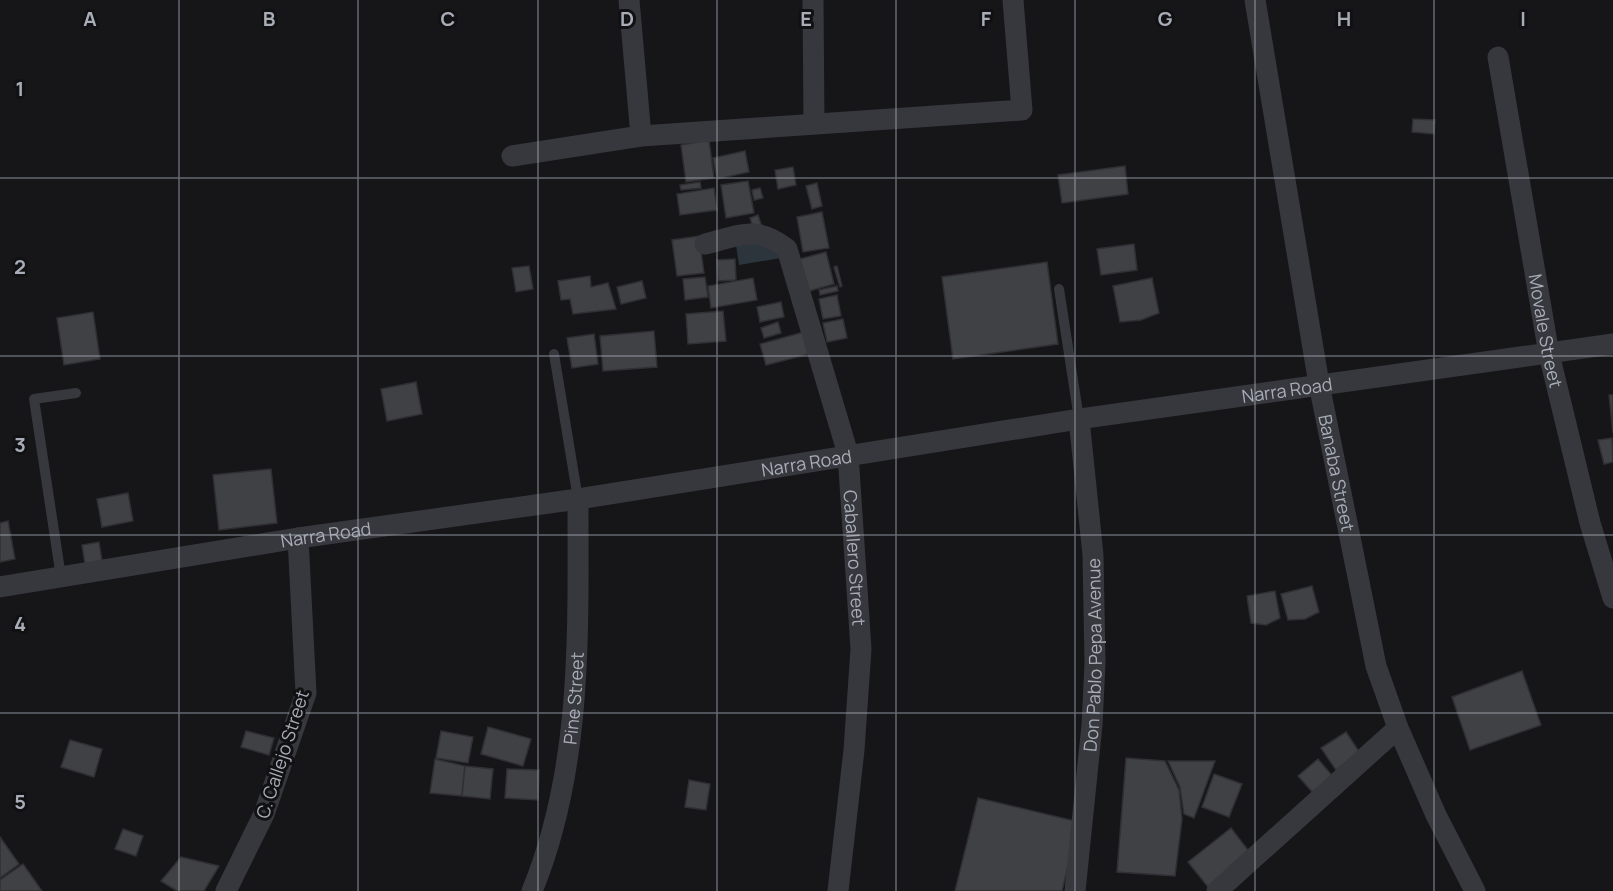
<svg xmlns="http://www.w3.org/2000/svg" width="1613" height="891" font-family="Manrope,sans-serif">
  <rect width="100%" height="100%" fill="#161618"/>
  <path fill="#2c353c" d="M777,237L781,258L739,265L736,245Z"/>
  <g fill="#404145" stroke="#303034" stroke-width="1.5">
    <path d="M1413,119L1435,120L1434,134L1412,132Z"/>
    <path d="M709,140L714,178L686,182L681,145Z"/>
    <path d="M745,151L749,172L717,179L713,158Z"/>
    <path d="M1125,166L1128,194L1062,203L1058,175Z"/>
    <path d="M793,167L796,185L778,189L775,170Z"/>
    <path d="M748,181L754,213L726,218L721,185Z"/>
    <path d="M700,182L701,188L681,190L680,185Z"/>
    <path d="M817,183L822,206L812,209L806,186Z"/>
    <path d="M714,188L717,210L680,215L677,194Z"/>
    <path d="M760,188L763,198L754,200L752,190Z"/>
    <path d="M822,212L829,248L803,252L797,217Z"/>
    <path d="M758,215L762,227L754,230L750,218Z"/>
    <path d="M699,236L704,273L677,276L672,240Z"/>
    <path d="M1134,244L1137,270L1101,275L1097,249Z"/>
    <path d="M826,252L834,284L809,291L800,259Z"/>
    <path d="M735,259L736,280L718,281L717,260Z"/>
    <path d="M1047,262L1058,344L953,359L942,277Z"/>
    <path d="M529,266L533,289L516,292L512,268Z"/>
    <path d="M837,266L842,286L840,287L834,267Z"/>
    <path d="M590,276L591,287L608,283L616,309L573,314L570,299L561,300L558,281Z"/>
    <path d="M705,277L708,297L685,300L683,279Z"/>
    <path d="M753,278L757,300L711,308L708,286Z"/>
    <path d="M1152,278L1159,313L1141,320L1120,322L1113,286Z"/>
    <path d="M642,281L646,298L621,304L617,287Z"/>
    <path d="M837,286L838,291L820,295L819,290Z"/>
    <path d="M837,295L841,316L823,319L819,299Z"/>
    <path d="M781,302L784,317L760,322L757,307Z"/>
    <path d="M723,311L726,341L688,344L686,314Z"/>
    <path d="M93,312L100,359L64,365L57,318Z"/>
    <path d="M843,319L847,338L827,342L823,323Z"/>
    <path d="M778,322L781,333L764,338L761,328Z"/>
    <path d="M654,331L657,367L603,371L600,336Z"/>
    <path d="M804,332L809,354L766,365L760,344Z"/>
    <path d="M594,334L598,364L572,368L567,338Z"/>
    <path d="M416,382L422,414L387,421L381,389Z"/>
    <path d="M1609,395H1613V433Z"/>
    <path d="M1612,438L1613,462L1604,464L1598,440Z"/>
    <path d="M271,469L277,523L219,530L213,475Z"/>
    <path d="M128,493L133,521L102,527L97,499Z"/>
    <path d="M8,521L15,559L0,562V523Z"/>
    <path d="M99,542L102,561L85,564L82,545Z"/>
    <path d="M1312,586L1319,612L1305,619L1288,620L1281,594Z"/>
    <path d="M1275,591L1280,618L1266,625L1251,623L1247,596Z"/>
    <path d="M1522,671L1541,725L1470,750L1452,697Z"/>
    <path d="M488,727L531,739L523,766L481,754Z"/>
    <path d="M246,731L274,738L269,755L241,747Z"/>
    <path d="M441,731L473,737L468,763L436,758Z"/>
    <path d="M1346,732L1360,753L1336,770L1321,748Z"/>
    <path d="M70,740L102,749L94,777L61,767Z"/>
    <path d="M1126,758L1165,761L1179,790L1182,819L1175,876L1117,872Z"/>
    <path d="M435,759L465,766L462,796L430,793Z"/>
    <path d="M1318,759L1335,779L1315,795L1298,776Z"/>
    <path d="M1168,761H1215L1194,818L1184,814L1180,787Z"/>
    <path d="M465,766L493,769L490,799L462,796Z"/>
    <path d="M507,769L539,770L538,800L505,798Z"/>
    <path d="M1214,774L1242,784L1229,817L1202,807Z"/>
    <path d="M689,780L710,784L706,810L685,807Z"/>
    <path d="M978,798L1079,822L1062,891H955Z"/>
    <path d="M1231,828L1251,854L1208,887L1188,862Z"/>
    <path d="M123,829L143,836L136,856L115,849Z"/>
    <path d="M0,837L19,864L0,878Z"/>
    <path d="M181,857L219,866L204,891H177L161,881Z"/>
    <path d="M23,864L42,891H0V880Z"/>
  </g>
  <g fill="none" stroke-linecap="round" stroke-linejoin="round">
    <g stroke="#37383d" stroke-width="10">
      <path d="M1059,289L1079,419"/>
      <path d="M554,354L578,499"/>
      <path d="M61,577L34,399L76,393"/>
    </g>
    <g stroke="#37383d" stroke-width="21">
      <path d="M629,0L641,136"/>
      <path d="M813,0L814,122"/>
      <path id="s1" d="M1255,0L1319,384L1376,666L1398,728L1436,815L1475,891"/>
      <path id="s2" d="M1498,57L1549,354L1590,523L1613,598"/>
      <path d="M512,156L641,136L1022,110L1013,0"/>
      <path id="s3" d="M705,244C739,236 756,224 787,249L848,454L861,649L854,750L838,891"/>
      <path id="s4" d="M0,587L298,538L578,499L1079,419L1613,344"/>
      <path d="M226,891L264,814L306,693L298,538"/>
      <path id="s5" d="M532,891C583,767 578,631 578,499"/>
      <path id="s6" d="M1075,891L1092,725L1095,663L1093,555L1079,419"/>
      <path d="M1217,891L1398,728"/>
    </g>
  </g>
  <path fill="none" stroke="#a8adb8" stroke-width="1.5" stroke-opacity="0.55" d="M179,0V891M358,0V891M538,0V891M717,0V891M896,0V891M1075,0V891M1255,0V891M1434,0V891M0,178H1613M0,356H1613M0,535H1613M0,713H1613"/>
  <g text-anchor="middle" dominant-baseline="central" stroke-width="6" stroke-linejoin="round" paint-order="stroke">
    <g font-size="18" fill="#a8adb8" stroke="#111113">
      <text stroke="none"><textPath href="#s2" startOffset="278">Movale Street</textPath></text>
      <text stroke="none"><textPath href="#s4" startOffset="1302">Narra Road</textPath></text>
      <text stroke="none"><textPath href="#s4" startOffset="816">Narra Road</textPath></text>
      <text stroke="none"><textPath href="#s1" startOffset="480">Banaba Street</textPath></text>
      <text stroke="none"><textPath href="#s4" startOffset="330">Narra Road</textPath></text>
      <text stroke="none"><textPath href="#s3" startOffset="405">Caballero Street</textPath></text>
      <text stroke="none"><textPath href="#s6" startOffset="237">Don Pablo Pepa Avenue</textPath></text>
      <text stroke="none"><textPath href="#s5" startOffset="198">Pine Street</textPath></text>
      <text transform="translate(282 754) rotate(-72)">C. Callejo Street</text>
    </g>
  </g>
  <g font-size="20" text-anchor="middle" font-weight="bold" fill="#a8adb8" stroke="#111113" stroke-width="6" stroke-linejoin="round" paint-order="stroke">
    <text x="90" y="26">A</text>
    <text x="269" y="26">B</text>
    <text x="448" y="26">C</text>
    <text x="627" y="26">D</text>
    <text x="806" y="26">E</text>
    <text x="986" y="26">F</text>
    <text x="1165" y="26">G</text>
    <text x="1344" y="26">H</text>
    <text x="1523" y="26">I</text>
    <text x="20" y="96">1</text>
    <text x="20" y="274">2</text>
    <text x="20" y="452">3</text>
    <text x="20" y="631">4</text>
    <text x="20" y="809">5</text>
  </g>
</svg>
